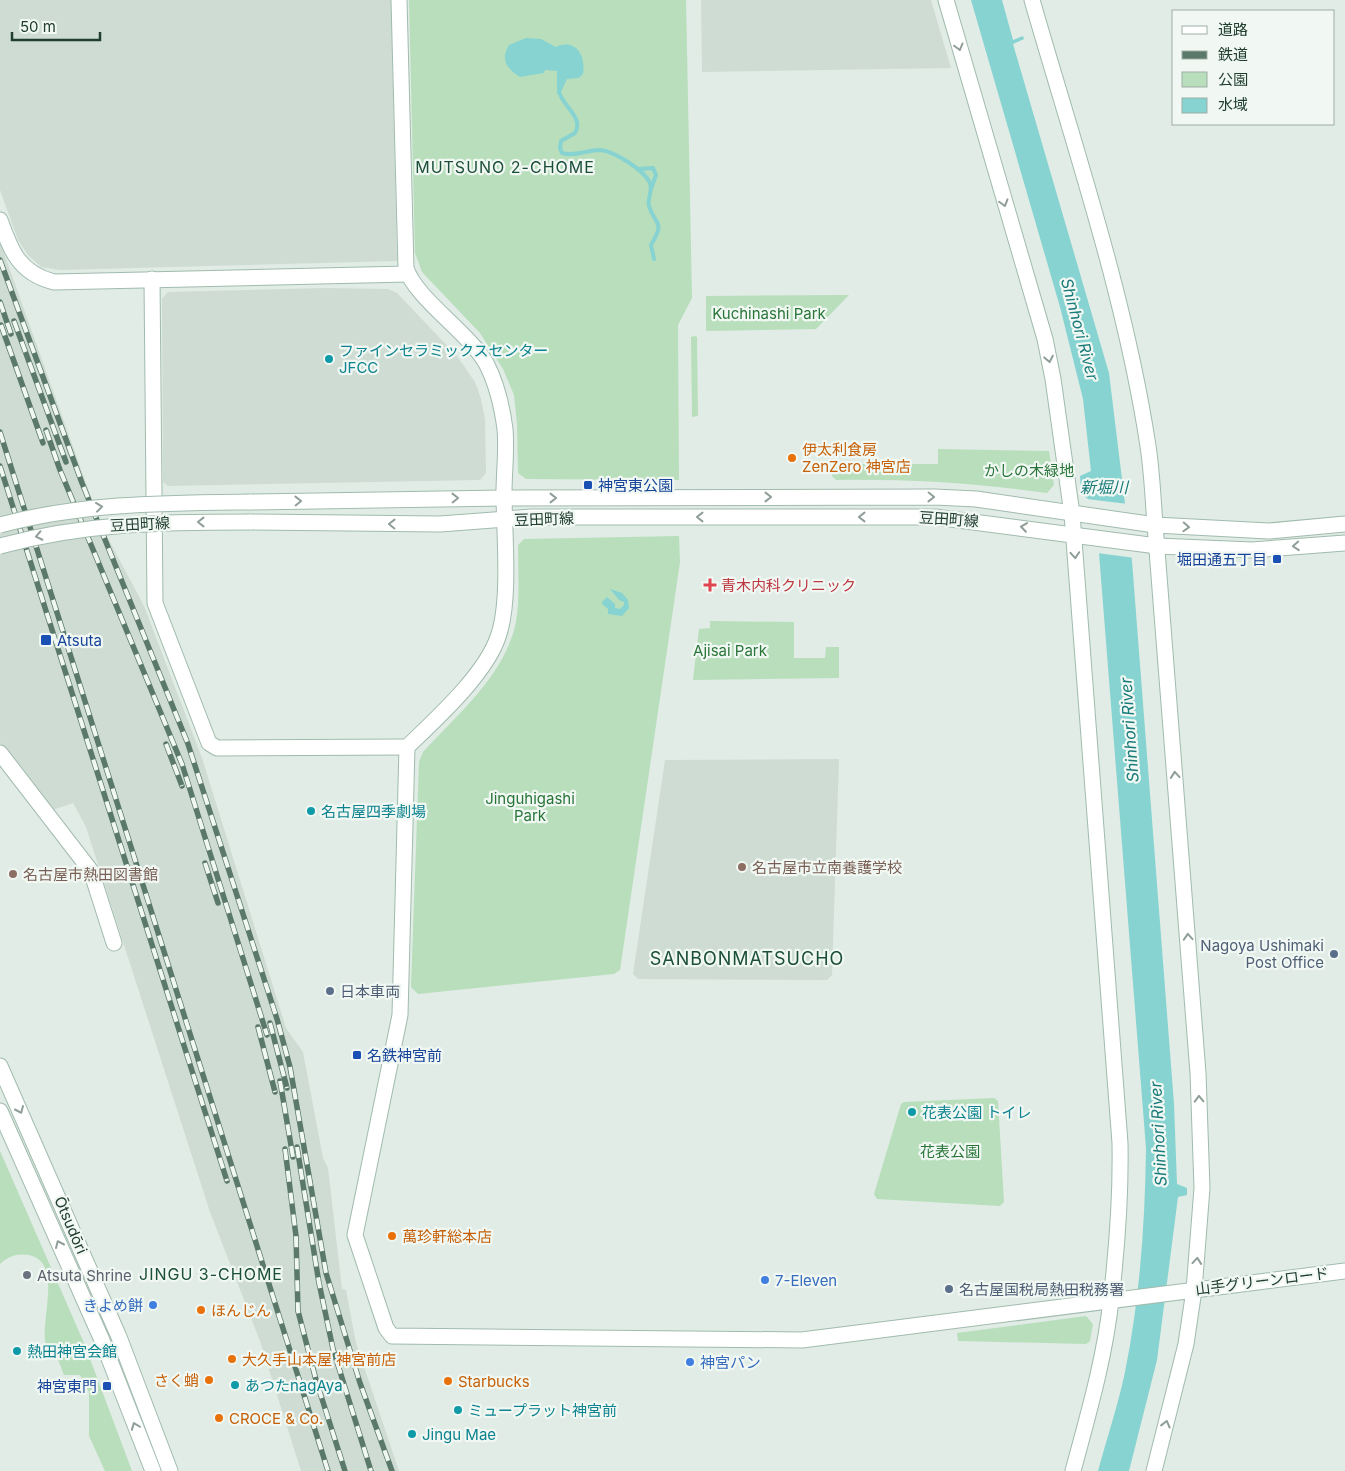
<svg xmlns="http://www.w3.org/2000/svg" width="1345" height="1471" font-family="Inter,'Noto Sans JP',sans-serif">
  <rect width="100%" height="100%" fill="#e0ece5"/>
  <g fill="#cfdcd3">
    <path d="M0,0H391L397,261L60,270L41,267L28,255L18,240L0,190Z"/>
    <path d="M701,0H931L951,68L702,72Z"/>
    <path d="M0,242L101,525L144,606L202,758L286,1028L303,1052L323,1158L328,1168L342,1289L346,1290L356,1343L399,1471H301L260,1341L210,1212L86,827L73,803L53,810L0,743Z"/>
    <path d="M325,288L388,289L397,293L457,356L475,382L481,399L485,419L486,473L480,480L168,486L163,482L162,299L168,292Z"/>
    <path d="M839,759L832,975L827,980L638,979L633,974L665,760Z"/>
  </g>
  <g fill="#b8debc">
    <path d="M409,0H686L692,298L678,325L679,480L526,479L518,473L517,424L514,395L503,369L480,333L422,272L415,253Z"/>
    <path d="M849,295L816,329L706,331V296Z"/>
    <path d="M695,336L697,337L698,416L692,417L691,337Z"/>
    <path d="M938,449L1049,451L1054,485L1047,493C975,483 908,479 836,480L832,476V464H938Z"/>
    <path d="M679,536L680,562L620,970L614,974L418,994L411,987L419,762L423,752C458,714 505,675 516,622C520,597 518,571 518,545L524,539Z"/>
    <path d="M710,621L794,622V658H825L826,647H839V678L693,680L699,629L710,628Z"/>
    <path d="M994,1098L998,1101L1004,1202L1000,1206L877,1199L874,1194L901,1104L904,1102Z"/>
    <path d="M0,1151L84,1343L132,1471H105L89,1436V1392L80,1375H64L53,1347L46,1345C39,1323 64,1262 29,1255C18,1253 8,1256 0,1264Z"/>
    <path d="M1086,1316L1093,1324L1090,1341L1086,1344L958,1341L957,1333Z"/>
  </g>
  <g fill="#86d3d1">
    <path d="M971,0H1002L1013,40L1023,36L1024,39L1013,44L1109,373L1132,561L1174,1104L1177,1184L1187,1188V1195L1178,1197L1157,1360L1129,1471H1098C1107,1438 1118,1405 1125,1372C1140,1297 1145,1224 1146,1148L1099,553L1088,499L1081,493L1080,476L1091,471L1083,399L1060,307Z"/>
    <path d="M526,38L541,39L556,47C576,38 586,56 583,74L579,78L567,79L560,94H557V71L545,70L544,73L520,77C507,69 500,60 509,45Z"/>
    <path d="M610,589L622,593L628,600L629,608L622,616L608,614V609L602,604V602L607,597L615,604V608L620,609L624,605V602L619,600Z"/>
  </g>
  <path fill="#e0ece5" d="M1087,499L1128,504L1135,558L1097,553Z"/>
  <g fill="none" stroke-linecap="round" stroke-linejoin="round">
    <g stroke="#86d3d1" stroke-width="4">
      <path d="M560,94C564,107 584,118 575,133L561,141L560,148L562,153C575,157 586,150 600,150C614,151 644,170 650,183C653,191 647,199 649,206C655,226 666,220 651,245L654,259"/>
      <path d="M639,169L653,168L656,175L651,189"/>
    </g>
    <defs>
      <g id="secondary">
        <path d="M399,0L406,268C415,298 469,333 486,363C497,384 502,406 505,429C507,449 504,472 504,493C504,533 511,601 498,637C485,675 436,719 407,747L400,1015L355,1235L386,1328L392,1336L802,1340L1345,1271"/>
        <path d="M946,0L1045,339L1053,379L1072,514L1120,1143C1121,1195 1117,1248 1111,1300C1105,1357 1088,1415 1073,1471"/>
        <path d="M1032,0C1074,146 1125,295 1148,446C1152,472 1153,499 1155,525L1198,1073L1202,1188L1194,1290L1186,1344L1154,1471"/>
        <path d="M0,220C11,251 19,273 54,282L408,274"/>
        <path d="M152,279L155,603L209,743L217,748L407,747"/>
        <path d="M249,502L504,498L935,497L976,499L1155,525L1269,531L1345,524"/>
        <path d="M249,522L440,524L532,517H935L1157,546L1252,550L1345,543"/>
        <path d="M0,753L91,871L114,943"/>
        <path d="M0,1066L119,1337L170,1471"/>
        <path d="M0,1111L101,1338L153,1471"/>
      </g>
    </defs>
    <use href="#secondary" stroke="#a1bbae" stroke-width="17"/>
    <use href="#secondary" stroke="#fff" stroke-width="15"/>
    <defs>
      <g id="rail">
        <path d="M0,260L82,483L188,744L277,1019L290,1067L326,1273L360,1383L392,1471"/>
        <path d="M0,302L11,334"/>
        <path d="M14,321L66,462"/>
        <path d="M1,325L43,443"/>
        <path d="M46,430L60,470L182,764L267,1035"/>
        <path d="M0,432L328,1471"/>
        <path d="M0,466L227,1181"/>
        <path d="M166,744L182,786"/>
        <path d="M205,863L218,903"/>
        <path d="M270,1023L287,1088"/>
        <path d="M258,1027L275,1092"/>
        <path d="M280,1081L293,1157"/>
        <path d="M297,1147L319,1283L333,1349L371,1471"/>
        <path d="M285,1149L296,1236L298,1311L316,1380L345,1471"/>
      </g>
    </defs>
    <use href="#rail" stroke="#5b796b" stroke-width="5.5"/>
    <use href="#rail" stroke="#f1f8f3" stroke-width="4" stroke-dasharray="11" stroke-linecap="butt"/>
    <defs>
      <g id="secondary-bridge">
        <path d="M0,525C82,503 165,503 249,502"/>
        <path d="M0,546C85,523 162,522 249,522"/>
      </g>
    </defs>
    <use href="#secondary-bridge" stroke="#a1bbae" stroke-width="17" stroke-linecap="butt"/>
    <use href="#secondary-bridge" stroke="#fff" stroke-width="15"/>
  </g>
  <defs><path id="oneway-chevron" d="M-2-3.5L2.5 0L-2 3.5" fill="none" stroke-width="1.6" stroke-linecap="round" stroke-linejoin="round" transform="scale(1.25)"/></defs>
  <g stroke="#909e98">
    <use href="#oneway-chevron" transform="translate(959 47) rotate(75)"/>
    <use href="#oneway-chevron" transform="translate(1004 203) rotate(74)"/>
    <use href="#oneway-chevron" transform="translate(1049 359) rotate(79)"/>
    <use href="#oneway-chevron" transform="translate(768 497)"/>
    <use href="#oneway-chevron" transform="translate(931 497) rotate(1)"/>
    <use href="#oneway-chevron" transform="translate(455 498) rotate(-1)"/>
    <use href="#oneway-chevron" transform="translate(553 498)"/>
    <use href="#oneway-chevron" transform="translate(298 501) rotate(-1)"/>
    <use href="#oneway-chevron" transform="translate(99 507) rotate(-7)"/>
    <use href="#oneway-chevron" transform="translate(700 517) rotate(180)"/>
    <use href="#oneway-chevron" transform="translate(862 517) rotate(180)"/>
    <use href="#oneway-chevron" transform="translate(201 522) rotate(180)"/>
    <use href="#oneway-chevron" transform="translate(392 524) rotate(-179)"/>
    <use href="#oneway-chevron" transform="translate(1024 527) rotate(-172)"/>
    <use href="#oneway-chevron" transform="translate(1186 527) rotate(3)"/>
    <use href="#oneway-chevron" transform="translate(39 536) rotate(168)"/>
    <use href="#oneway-chevron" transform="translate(1296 546) rotate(176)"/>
    <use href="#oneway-chevron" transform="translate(1075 555) rotate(86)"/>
    <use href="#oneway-chevron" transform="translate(1175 775) rotate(-95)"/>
    <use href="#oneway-chevron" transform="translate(1188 937) rotate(-94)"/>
    <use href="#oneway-chevron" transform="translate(1199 1099) rotate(-92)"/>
    <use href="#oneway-chevron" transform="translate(20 1110) rotate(66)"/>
    <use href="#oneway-chevron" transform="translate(59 1244) rotate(-114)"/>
    <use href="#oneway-chevron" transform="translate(1197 1261) rotate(-85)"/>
    <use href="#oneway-chevron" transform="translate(1166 1424) rotate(-76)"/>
    <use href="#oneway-chevron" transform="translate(135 1426) rotate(-111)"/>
  </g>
  <g fill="#0f9aa8" stroke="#f1f8f3" stroke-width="2">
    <circle cx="329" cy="359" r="5"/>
    <circle cx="311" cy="811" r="5"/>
    <circle cx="912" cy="1112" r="5"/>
    <circle cx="17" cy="1351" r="5"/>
    <circle cx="235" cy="1385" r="5"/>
    <circle cx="458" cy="1410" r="5"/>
    <circle cx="412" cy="1434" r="5"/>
  </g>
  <g fill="#e8710a" stroke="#f1f8f3" stroke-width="2">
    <circle cx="792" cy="458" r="5"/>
    <circle cx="392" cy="1236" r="5"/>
    <circle cx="201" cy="1310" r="5"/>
    <circle cx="232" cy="1359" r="5"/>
    <circle cx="209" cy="1380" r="5"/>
    <circle cx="448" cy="1381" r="5"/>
    <circle cx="219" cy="1418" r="5"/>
  </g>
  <g fill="#1a4fb4" stroke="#f1f8f3" stroke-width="2">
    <rect x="583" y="480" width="10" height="10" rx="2.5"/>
    <rect x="1272" y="554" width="10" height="10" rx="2.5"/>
    <rect x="40" y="634" width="12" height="12" rx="2.5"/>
    <rect x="352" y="1050" width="10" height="10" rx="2.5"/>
    <rect x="102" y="1381" width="10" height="10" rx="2.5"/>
  </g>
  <path fill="#e0444e" stroke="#f1f8f3" stroke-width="2" d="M707.5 577.5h5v5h5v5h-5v5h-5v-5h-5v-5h5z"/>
  <g fill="#8d6e63" stroke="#f1f8f3" stroke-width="2">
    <circle cx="742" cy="867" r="5"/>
    <circle cx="13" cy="874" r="5"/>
  </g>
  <g fill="#5c6f8a" stroke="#f1f8f3" stroke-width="2">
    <circle cx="1334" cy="954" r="5"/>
    <circle cx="330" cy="991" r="5"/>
    <circle cx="949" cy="1289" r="5"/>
  </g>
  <circle fill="#6b7280" stroke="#f1f8f3" stroke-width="2" cx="27" cy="1275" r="5"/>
  <g fill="#3f7fe0" stroke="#f1f8f3" stroke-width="2">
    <circle cx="765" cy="1280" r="5"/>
    <circle cx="153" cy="1305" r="5"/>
    <circle cx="690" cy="1362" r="5"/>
  </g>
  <g text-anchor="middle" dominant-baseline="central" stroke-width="4.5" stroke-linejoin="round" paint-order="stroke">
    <g font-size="15" fill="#297539" stroke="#f1f8f3">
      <text x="769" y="313">Kuchinashi Park</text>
      <text x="1029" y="470">かしの木緑地</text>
      <text x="730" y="650">Ajisai Park</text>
      <text x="530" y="798">Jinguhigashi<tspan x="530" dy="17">Park</tspan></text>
      <text x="950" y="1151">花表公園</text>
    </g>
    <g font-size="15" fill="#0d838f" stroke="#f1f8f3" text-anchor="start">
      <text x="339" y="350">ファインセラミックスセンター<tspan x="339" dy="17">JFCC</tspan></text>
      <text x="321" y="811">名古屋四季劇場</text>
      <text x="922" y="1112">花表公園 トイレ</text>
      <text x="27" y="1351">熱田神宮会館</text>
      <text x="245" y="1385">あつたnagAya</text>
      <text x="468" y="1410">ミュープラット神宮前</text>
      <text x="422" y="1434">Jingu Mae</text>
    </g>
    <g font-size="15" fill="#c56008" stroke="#f1f8f3" text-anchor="start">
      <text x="802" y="449">伊太利食房<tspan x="802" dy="17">ZenZero 神宮店</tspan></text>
      <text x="402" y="1236">萬珍軒総本店</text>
      <text x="211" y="1310">ほんじん</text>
      <text x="242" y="1359">大久手山本屋 神宮前店</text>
      <text x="199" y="1380" text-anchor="end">さく蛸</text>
      <text x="458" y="1381">Starbucks</text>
      <text x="229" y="1418">CROCE &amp; Co.</text>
    </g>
    <g font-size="15" fill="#164399" stroke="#f1f8f3" text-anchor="start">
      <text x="598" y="485">神宮東公園</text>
      <text x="1267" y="559" text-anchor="end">堀田通五丁目</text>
      <text x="57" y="640">Atsuta</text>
      <text x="367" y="1055">名鉄神宮前</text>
      <text x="97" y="1386" text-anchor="end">神宮東門</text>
    </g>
    <g font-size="15" fill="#203d30" stroke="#f1f8f3">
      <text transform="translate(544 519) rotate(-2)">豆田町線</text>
      <text transform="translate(949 519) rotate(4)">豆田町線</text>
      <text transform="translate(140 524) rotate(-3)">豆田町線</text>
      <text transform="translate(71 1225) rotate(67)">Ōtsudōri</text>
      <text transform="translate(1262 1281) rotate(-7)">山手グリーンロード</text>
    </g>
    <g font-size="15" fill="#be3a42" stroke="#f1f8f3" text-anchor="start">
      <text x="721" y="585">青木内科クリニック</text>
    </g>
    <g font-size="15" fill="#785e54" stroke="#f1f8f3" text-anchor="start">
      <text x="752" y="867">名古屋市立南養護学校</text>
      <text x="23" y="874">名古屋市熱田図書館</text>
    </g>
    <g font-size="15" fill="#4e5e75" stroke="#f1f8f3" text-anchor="start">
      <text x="1324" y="945" text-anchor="end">Nagoya Ushimaki<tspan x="1324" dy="17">Post Office</tspan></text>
      <text x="340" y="991">日本車両</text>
      <text x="959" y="1289">名古屋国税局熱田税務署</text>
    </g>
    <g font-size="15" fill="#5b616d" stroke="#f1f8f3" text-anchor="start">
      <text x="37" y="1275">Atsuta Shrine</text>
    </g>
    <g font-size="15" fill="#366cbe" stroke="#f1f8f3" text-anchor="start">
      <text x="775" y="1280">7-Eleven</text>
      <text x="143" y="1305" text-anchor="end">きよめ餅</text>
      <text x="700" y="1362">神宮パン</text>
    </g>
    <g font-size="16" letter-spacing="1" fill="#1c4f3a" stroke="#f1f8f3">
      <text x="505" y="167">MUTSUNO 2-CHOME</text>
      <text x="211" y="1274">JINGU 3-CHOME</text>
    </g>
    <g font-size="16" font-style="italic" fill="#197a7a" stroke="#f1f8f3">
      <text transform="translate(1080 329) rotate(75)">Shinhori River</text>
      <text x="1104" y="487">新堀川</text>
      <text transform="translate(1129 730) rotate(-94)">Shinhori River</text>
      <text transform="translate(1158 1134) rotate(-93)">Shinhori River</text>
    </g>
    <g font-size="18" letter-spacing="1" fill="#1c4f3a" stroke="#f1f8f3">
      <text x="747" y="958">SANBONMATSUCHO</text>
    </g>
  </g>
  <rect x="1172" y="10" width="162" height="115" fill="#f1f8f3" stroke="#9dada5"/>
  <rect x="1182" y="26" width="25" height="8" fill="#ffffff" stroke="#9dada5"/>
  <text x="1218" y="35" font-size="15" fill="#203d30">道路</text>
  <rect x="1182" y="51" width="25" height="8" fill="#5b796b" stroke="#9dada5"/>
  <text x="1218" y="60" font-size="15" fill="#203d30">鉄道</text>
  <rect x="1182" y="72" width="25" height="15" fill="#b8debc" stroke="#9dada5"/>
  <text x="1218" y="85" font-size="15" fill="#203d30">公園</text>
  <rect x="1182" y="98" width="25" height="15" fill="#86d3d1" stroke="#9dada5"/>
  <text x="1218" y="110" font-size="15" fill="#203d30">水域</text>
  <path d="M12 32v8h88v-8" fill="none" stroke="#203d30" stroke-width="2.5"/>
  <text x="20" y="32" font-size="15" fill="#203d30" stroke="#f1f8f3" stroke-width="4" paint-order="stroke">50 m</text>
</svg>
